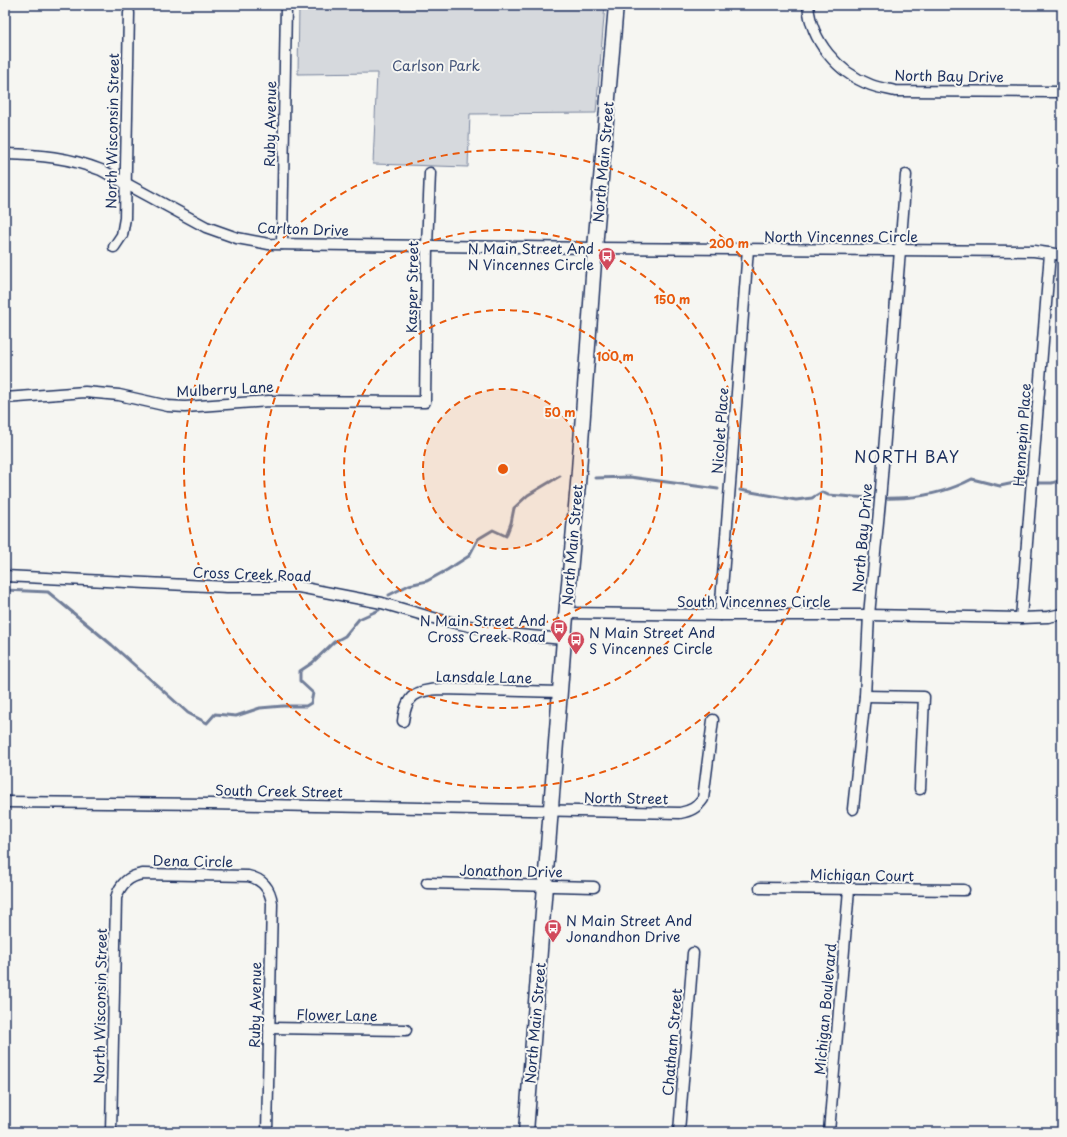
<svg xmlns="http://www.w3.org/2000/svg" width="1067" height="1137" font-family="'Playpen Sans',sans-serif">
  <rect width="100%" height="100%" fill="#f6f6f2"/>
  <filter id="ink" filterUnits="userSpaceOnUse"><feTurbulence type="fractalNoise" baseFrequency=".025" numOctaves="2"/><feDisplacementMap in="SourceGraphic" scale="8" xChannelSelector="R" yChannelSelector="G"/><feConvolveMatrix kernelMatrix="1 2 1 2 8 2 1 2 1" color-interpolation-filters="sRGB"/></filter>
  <g filter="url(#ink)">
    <path fill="#d6d9dd" stroke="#78849e" d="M299,5H605L596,113L470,114L468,167L373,164L377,73L298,74Z"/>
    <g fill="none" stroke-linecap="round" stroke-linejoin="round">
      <g stroke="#717e99" stroke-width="3">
        <path d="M595,478L630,477L718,489"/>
        <path d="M740,490L796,500L812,498L822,492L828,495C879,499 925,504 972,479L1000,486L1019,482L1041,483H1052L1062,480"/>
        <path d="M5,590L48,592L112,645L188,713L207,723L215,714L236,716L260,708L283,706H306L311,703L313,693L300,681V671L312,663L334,642L345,636L359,619L379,610"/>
        <path d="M389,595L409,585L427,581L447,570L469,556L478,539L493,530L506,536L511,523L514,508L528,495L560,476"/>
      </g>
      <defs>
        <g id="street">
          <path d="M808,5C811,41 838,73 871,85C879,88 887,89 895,91L1062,92"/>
          <path d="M5,154C41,155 67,157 101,170L206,227L237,238L269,244L595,248L1034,251L1062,255"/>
          <path d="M282,244L286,5"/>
          <path d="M114,247L122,235L125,218L129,13"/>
          <path d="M5,398L85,392L119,395L168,406L185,407L269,401L425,402L427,246L430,173"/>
          <path d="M5,576L227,587H299L382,603L437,619L507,634L564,639"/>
          <path d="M566,613L720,615H869L1021,618L1048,617L1062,614"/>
          <path d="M720,615L748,249"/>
          <path d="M1021,618L1050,253"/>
          <path d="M865,696L924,697L920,789"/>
          <path d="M403,721C406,695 416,690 441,689L560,692"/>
          <path d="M5,802L210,804L680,813C690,811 697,808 703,799L713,720"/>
          <path d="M853,809L865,696L869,615L880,501L906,175"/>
          <path d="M427,883L594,887"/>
          <path d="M760,888L964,890"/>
          <path d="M269,1028L406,1030"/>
          <path d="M111,1132L116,898C120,884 129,876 143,874L248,876C262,879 270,888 272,903L267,1132"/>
          <path d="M679,1132L693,953"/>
          <path d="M829,1132L849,889"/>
        </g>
        <path id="secondary" d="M526,1132L564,639L578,484L595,248L616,5"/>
      </defs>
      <use href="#street" stroke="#1b2f5e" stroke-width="13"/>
      <use href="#secondary" stroke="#1b2f5e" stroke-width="17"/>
      <use href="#street" stroke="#f6f6f2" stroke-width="10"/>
      <use href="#secondary" stroke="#f6f6f2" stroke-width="14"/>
    </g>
  </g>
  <circle cx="503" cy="469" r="80" fill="#e8590c" fill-opacity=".12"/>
  <g fill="none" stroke="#e8590c" stroke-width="2" stroke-dasharray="7 5">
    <circle cx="503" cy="469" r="80"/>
    <circle cx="503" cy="469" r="159"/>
    <circle cx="503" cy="469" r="239"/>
    <circle cx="503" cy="469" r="319"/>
  </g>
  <defs>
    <symbol id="bus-pin" viewBox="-11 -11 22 30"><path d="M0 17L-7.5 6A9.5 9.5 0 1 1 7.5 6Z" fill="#d1495b" stroke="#f6f6f2"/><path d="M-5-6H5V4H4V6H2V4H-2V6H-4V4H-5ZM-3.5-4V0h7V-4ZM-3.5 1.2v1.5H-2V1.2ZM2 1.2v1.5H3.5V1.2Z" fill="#fff"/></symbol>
  </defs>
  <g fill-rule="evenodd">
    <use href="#bus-pin" x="597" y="246" width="20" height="27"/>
    <use href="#bus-pin" x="549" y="618" width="20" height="27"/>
    <use href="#bus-pin" x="566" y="630" width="20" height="27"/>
    <use href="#bus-pin" x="543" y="918" width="20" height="27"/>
  </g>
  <g text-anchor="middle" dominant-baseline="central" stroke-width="4" stroke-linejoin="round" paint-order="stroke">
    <g font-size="14" fill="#405177" stroke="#f6f6f2">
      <text x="436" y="65">Carlson Park</text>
    </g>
    <g font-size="14" fill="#1b2f5e" stroke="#f6f6f2">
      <text transform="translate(949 76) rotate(1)">North Bay Drive</text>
      <text transform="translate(270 124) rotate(-89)">Ruby Avenue</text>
      <text transform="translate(112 131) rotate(-89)">North Wisconsin Street</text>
      <text transform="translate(603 162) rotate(-85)">North Main Street</text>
      <text transform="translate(303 229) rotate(2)">Carlton Drive</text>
      <text x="841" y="236">North Vincennes Circle</text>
      <text transform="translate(412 287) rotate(-89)">Kasper Street</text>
      <text transform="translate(225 389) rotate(-3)">Mulberry Lane</text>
      <text transform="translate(720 431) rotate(-86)">Nicolet Place</text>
      <text transform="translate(1022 435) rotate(-86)">Hennepin Place</text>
      <text transform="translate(862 538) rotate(-85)">North Bay Drive</text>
      <text transform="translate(572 545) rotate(-85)">North Main Street</text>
      <text transform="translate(252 574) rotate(2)">Cross Creek Road</text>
      <text x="754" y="601">South Vincennes Circle</text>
      <text transform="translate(484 677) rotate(1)">Lansdale Lane</text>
      <text transform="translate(279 791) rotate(1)">South Creek Street</text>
      <text transform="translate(626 798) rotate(1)">North Street</text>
      <text transform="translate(193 861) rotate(1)">Dena Circle</text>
      <text transform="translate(511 871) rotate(1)">Jonathon Drive</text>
      <text transform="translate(862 875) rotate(1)">Michigan Court</text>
      <text transform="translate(255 1005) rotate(-89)">Ruby Avenue</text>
      <text transform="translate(100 1006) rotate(-89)">North Wisconsin Street</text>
      <text transform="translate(825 1009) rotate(-85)">Michigan Boulevard</text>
      <text transform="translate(337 1015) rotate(1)">Flower Lane</text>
      <text transform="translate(535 1023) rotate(-85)">North Main Street</text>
      <text transform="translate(672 1042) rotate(-85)">Chatham Street</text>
    </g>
    <g font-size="14" fill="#1b2f5e" stroke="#f6f6f2" text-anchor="end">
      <text x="594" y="248">N Main Street And<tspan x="594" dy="16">N Vincennes Circle</tspan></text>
      <text x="546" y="620">N Main Street And<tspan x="546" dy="16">Cross Creek Road</tspan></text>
      <text x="589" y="632" text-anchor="start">N Main Street And<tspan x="589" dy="16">S Vincennes Circle</tspan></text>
      <text x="566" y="920" text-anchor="start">N Main Street And<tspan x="566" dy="16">Jonandhon Drive</tspan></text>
    </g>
    <g font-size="16" letter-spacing="1" fill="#1b2f5e" stroke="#f6f6f2">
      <text x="907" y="456">NORTH BAY</text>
    </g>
  </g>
  <circle cx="503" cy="469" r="6" fill="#e8590c" stroke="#f6f6f2" stroke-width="2"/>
  <g font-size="12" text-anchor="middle" font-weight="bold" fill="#e8590c" stroke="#f6f6f2" stroke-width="4" stroke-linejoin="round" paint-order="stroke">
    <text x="729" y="248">200 m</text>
    <text x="672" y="304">150 m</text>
    <text x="615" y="361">100 m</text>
    <text x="560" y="417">50 m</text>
  </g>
  <rect width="1067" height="1137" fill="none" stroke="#f6f6f2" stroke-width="20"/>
  <rect x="10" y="10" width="1047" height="1117" fill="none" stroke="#1b2f5e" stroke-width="1.5" filter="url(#ink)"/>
</svg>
